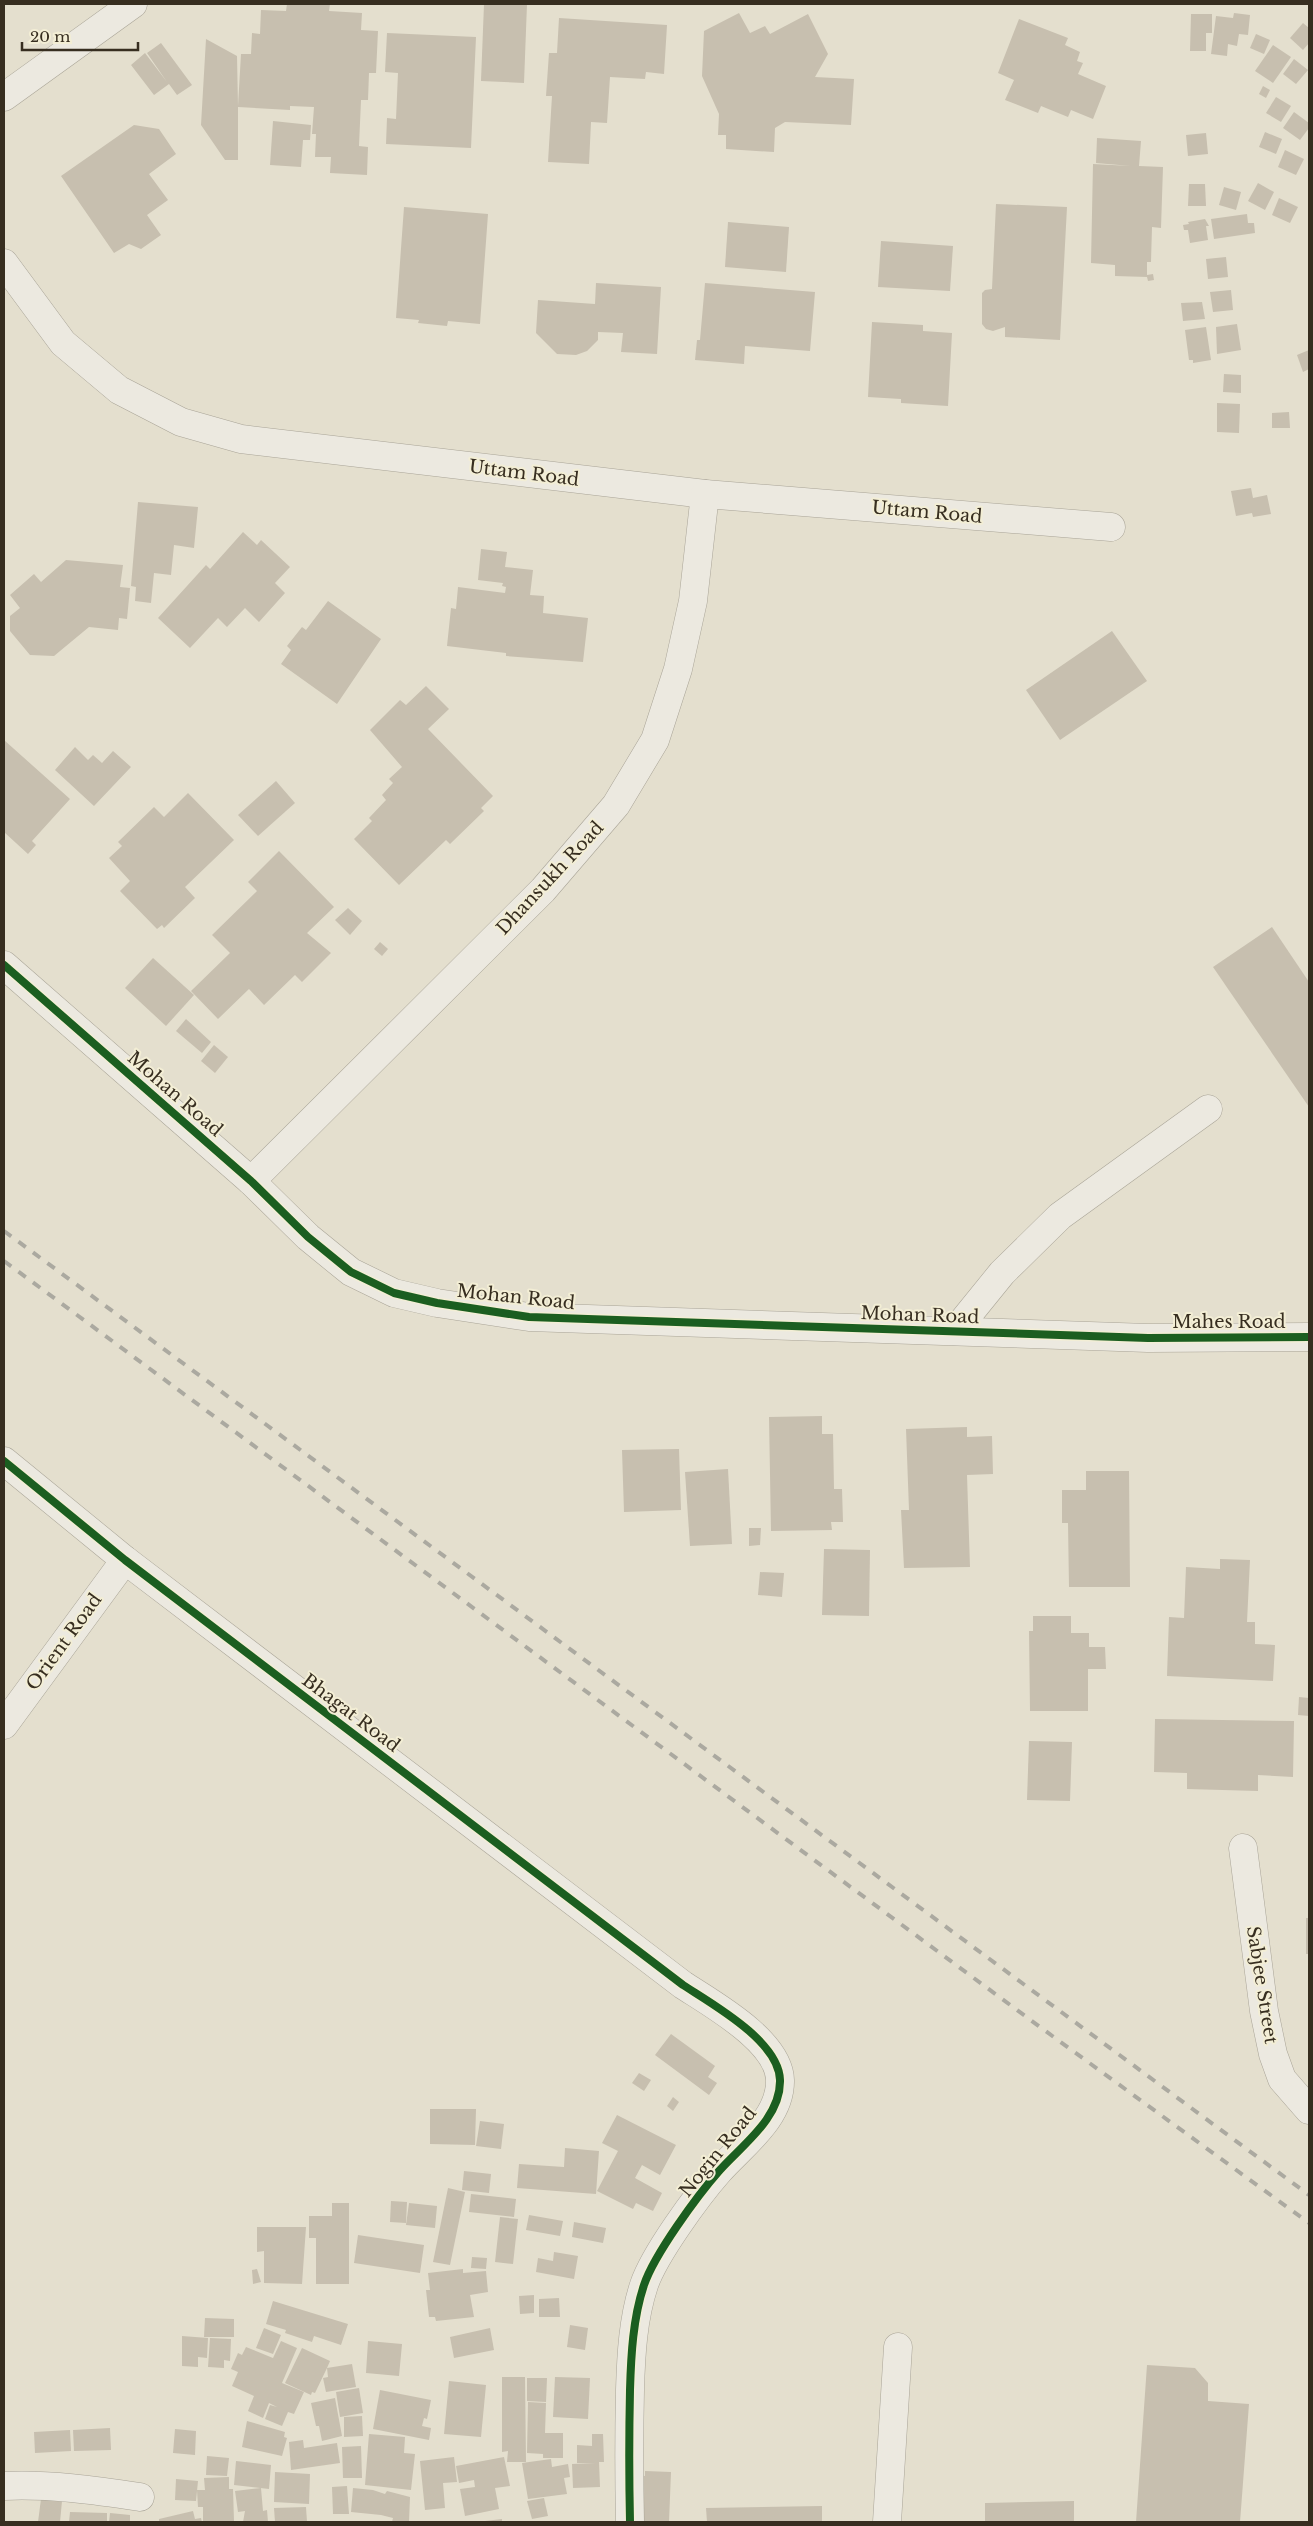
<svg xmlns="http://www.w3.org/2000/svg" width="1313" height="2526" font-family="'Libre Baskerville',serif">
  <rect width="100%" height="100%" fill="#e4dfce"/>
  <g fill="#c7bfaf">
    <path d="M287,4H330L329,11L362,13L361,30L378,31L376,73H369L368,100H361L359,146L368,147L367,175L330,173L331,157H315L316,134H312L314,107L290,106V110L238,107V160H225L201,125L206,39L237,56L238,106L241,54H251L252,33L260,34L261,10L286,11Z"/>
    <path d="M484,4H527L524,83L481,81Z"/>
    <path d="M739,13L750,33L765,26L770,34L808,14L828,54L815,77L854,79L851,125L785,122L775,128L774,152L726,149V135H718L719,114L702,76L704,31Z"/>
    <path d="M1234,13L1250,15L1248,35L1239,34L1237,46L1228,44L1227,56L1211,54L1216,16L1233,18Z"/>
    <path d="M1191,14H1212V33H1206V51H1190Z"/>
    <path d="M559,18L667,25L664,74L646,72L645,79L610,77L607,123L591,122L589,164L548,162L552,96H546L549,53H557Z"/>
    <path d="M1019,19L1068,38L1065,45L1080,52L1077,61L1083,63L1078,74L1106,86L1093,119L1071,110L1068,117L1041,106L1038,113L1005,100L1014,80L998,73Z"/>
    <path d="M1303,23L1309,28V43L1303,50L1290,38Z"/>
    <path d="M387,33L476,37L471,148L386,144L387,118L396,119L398,73L385,72Z"/>
    <path d="M1256,34L1270,40L1264,54L1250,48Z"/>
    <path d="M161,43L192,85L177,95L169,84L154,95L131,65L145,53L167,82L147,53Z"/>
    <path d="M1273,45L1291,57L1273,83L1255,71Z"/>
    <path d="M1294,59L1308,70L1296,84L1283,74Z"/>
    <path d="M1263,86L1270,90L1266,98L1259,94Z"/>
    <path d="M1276,97L1291,106L1281,122L1266,113Z"/>
    <path d="M1294,112L1309,123V128L1300,140L1283,128Z"/>
    <path d="M273,121L311,125L310,140H303L301,167L270,165Z"/>
    <path d="M134,125L159,129L176,154L149,174L168,200L147,215L161,235L141,249L129,244L114,253L61,176Z"/>
    <path d="M1265,132L1282,139L1276,154L1259,147Z"/>
    <path d="M1206,133L1208,154L1188,156L1186,135Z"/>
    <path d="M1097,138L1141,141L1139,166L1163,167L1161,228L1152,227L1151,262H1147V275L1153,274L1154,280L1148,281L1147,277L1115,276V265L1091,263L1093,164L1131,166L1096,163Z"/>
    <path d="M1285,150L1304,159L1296,175L1278,167Z"/>
    <path d="M1258,183L1274,192L1265,210L1248,201Z"/>
    <path d="M1189,184H1205L1206,206H1188Z"/>
    <path d="M1224,187L1241,192L1236,210L1219,205Z"/>
    <path d="M1279,198L1298,207L1290,223L1272,215Z"/>
    <path d="M996,204L1067,207L1060,340L1005,337V327L993,331L986,329L982,324V293L985,290L992,289Z"/>
    <path d="M404,207L488,214L480,324L448,321L447,326L418,323L419,320L396,318Z"/>
    <path d="M1247,214L1248,223H1254L1255,233L1214,239L1211,219Z"/>
    <path d="M1205,219L1209,226H1206L1208,240L1190,243L1188,230H1184L1183,225L1189,224L1188,222Z"/>
    <path d="M728,222L789,227L786,272L725,267Z"/>
    <path d="M881,241L953,246L950,291L878,287Z"/>
    <path d="M1226,257L1228,277L1208,279L1206,259Z"/>
    <path d="M596,283L661,287L657,354L621,352L623,333L598,332V340L587,351L576,355L557,354L536,333L538,300L595,304Z"/>
    <path d="M705,283L815,292L810,351L745,346L744,364L695,360L697,340H700Z"/>
    <path d="M1231,290L1233,310L1213,312L1210,292Z"/>
    <path d="M1202,302L1205,319L1183,321L1181,303Z"/>
    <path d="M872,322L923,325V331L952,333L948,406L901,403V399L868,397Z"/>
    <path d="M1237,324L1241,350L1217,354L1216,327Z"/>
    <path d="M1206,327L1211,360L1193,363V360H1189L1185,330Z"/>
    <path d="M1309,350V369L1303,372L1297,355Z"/>
    <path d="M1224,374L1241,375V393L1223,392Z"/>
    <path d="M1217,403L1240,404L1239,433L1217,432Z"/>
    <path d="M1289,412L1290,428H1272V413Z"/>
    <path d="M1251,488L1253,498L1267,495L1271,514L1253,517L1252,513L1236,516L1231,491Z"/>
    <path d="M138,502L198,507L194,548L174,545L171,575L154,573L151,603L135,601L136,587L131,586Z"/>
    <path d="M243,532L257,545L261,540L290,567L275,583L285,593L259,622L245,608L227,627L218,618L190,648L158,618L206,565L210,569Z"/>
    <path d="M481,549L507,552L505,567L533,570L530,595L544,596L543,613L588,618L583,662L506,656V653L447,646L451,608L456,609L458,587L505,593L506,587L502,586L503,583L478,580Z"/>
    <path d="M66,560L123,565L120,587L130,588L127,619L119,618L118,630L89,627L54,656L30,655L10,631V616L20,608L10,595L34,574L41,582Z"/>
    <path d="M328,601L381,639L337,704L281,664L291,650L287,646L302,627L306,630Z"/>
    <path d="M1112,631L1147,681L1060,740L1026,690Z"/>
    <path d="M426,686L449,709L428,729L493,796L481,808L484,811L450,844L446,840L399,885L354,839L372,821L369,818L386,800L382,795L393,783L389,779L402,767L370,730L400,700L406,705Z"/>
    <path d="M4,740L70,799L32,841L36,845L28,854L4,832Z"/>
    <path d="M75,747L88,760L93,755L102,763L113,751L131,767L94,806L55,770Z"/>
    <path d="M276,781L295,803L258,836L238,815Z"/>
    <path d="M188,793L234,840L185,887L195,898L164,928L162,925L157,929L120,891L130,881L109,858L122,846L118,842L154,807L164,817Z"/>
    <path d="M279,851L334,907L307,933L331,953L302,982L295,975L264,1005L249,989L218,1019L191,991L230,953L212,935L257,891L248,882Z"/>
    <path d="M348,908L362,921L350,935L335,920Z"/>
    <path d="M1272,927L1309,982V1107L1213,967Z"/>
    <path d="M380,942L388,949L382,956L374,949Z"/>
    <path d="M153,958L194,995L166,1026L125,988Z"/>
    <path d="M186,1019L211,1042L202,1053L176,1031Z"/>
    <path d="M214,1045L228,1057L215,1073L201,1061Z"/>
    <path d="M822,1416V1434H833L834,1489H842L843,1522H831L832,1530L771,1531L769,1417Z"/>
    <path d="M967,1427V1437L992,1436L993,1474L967,1475L970,1567L904,1568L901,1510H909L906,1429Z"/>
    <path d="M679,1449L681,1510L624,1512L622,1450Z"/>
    <path d="M728,1469L732,1544L690,1546L685,1472Z"/>
    <path d="M1086,1471H1129L1130,1587H1069L1068,1523H1062V1490H1086Z"/>
    <path d="M749,1528H761L760,1545L749,1546Z"/>
    <path d="M824,1549L870,1550L869,1616L822,1615Z"/>
    <path d="M1220,1559L1250,1560L1247,1622H1255V1644L1275,1645L1273,1681L1167,1676L1169,1617L1184,1618L1186,1567L1220,1569Z"/>
    <path d="M760,1572L784,1573L782,1597L758,1595Z"/>
    <path d="M1033,1616H1071V1633H1089V1647H1105L1106,1669H1088V1711H1030L1029,1631H1033Z"/>
    <path d="M1299,1697L1309,1698V1716L1298,1715Z"/>
    <path d="M1155,1719L1294,1721L1293,1777L1258,1775V1791L1187,1789V1773L1154,1772Z"/>
    <path d="M1029,1741L1072,1742L1070,1801L1027,1800Z"/>
    <rect x="1306" y="1918" width="3" height="36"/>
    <path d="M671,2034L715,2066L708,2077L717,2083L709,2095L655,2055Z"/>
    <path d="M639,2073L651,2080L644,2091L632,2083Z"/>
    <path d="M673,2097L679,2102L673,2111L667,2106Z"/>
    <path d="M430,2109H476L475,2145L430,2144Z"/>
    <path d="M617,2115L676,2145L660,2175L642,2165L635,2178L662,2193L653,2211L636,2203L633,2209L597,2191L618,2151L602,2143Z"/>
    <path d="M480,2121L504,2124L501,2149L476,2146Z"/>
    <path d="M565,2148L599,2151L596,2194L517,2188L519,2164L564,2167Z"/>
    <path d="M464,2171L491,2174L489,2193L462,2190Z"/>
    <path d="M448,2188L465,2192L450,2265L433,2262Z"/>
    <path d="M471,2194L516,2199L514,2217L469,2212Z"/>
    <path d="M391,2201L407,2202L406,2223L390,2222Z"/>
    <path d="M332,2203H349V2284H316V2238H309V2216H332Z"/>
    <path d="M409,2203L437,2206L435,2228L406,2225Z"/>
    <path d="M529,2215L563,2221L560,2236L526,2230Z"/>
    <path d="M500,2217L518,2219L513,2264L495,2262Z"/>
    <path d="M574,2222L606,2228L603,2243L572,2237Z"/>
    <path d="M257,2227H306L302,2284L264,2283V2251L257,2252Z"/>
    <path d="M358,2235L424,2245L420,2273L354,2263Z"/>
    <path d="M554,2252L578,2256L574,2279L536,2272L538,2258L553,2261Z"/>
    <path d="M472,2257L487,2258L486,2269L471,2268Z"/>
    <path d="M257,2269L261,2282L253,2284L252,2270Z"/>
    <path d="M463,2269V2273L486,2271L488,2292L470,2295L474,2317L436,2321L435,2317H429L426,2290H430L428,2273Z"/>
    <path d="M534,2295V2313L520,2314L519,2296Z"/>
    <path d="M559,2298L560,2317H539V2299Z"/>
    <path d="M273,2301L348,2324L341,2345L314,2336L312,2342L285,2333L286,2330L266,2324Z"/>
    <path d="M205,2318L234,2319V2337H204Z"/>
    <path d="M570,2325L588,2328L585,2350L567,2347Z"/>
    <path d="M264,2328L281,2335L273,2354L256,2348Z"/>
    <path d="M490,2328L494,2350L454,2358L450,2337Z"/>
    <path d="M182,2336L208,2338L207,2358L198,2357V2367L182,2366Z"/>
    <path d="M210,2338L231,2339L230,2361L224,2360V2368L208,2367Z"/>
    <path d="M281,2341L297,2348L282,2383L304,2392L294,2414L288,2412L282,2426L265,2419L270,2405L277,2407L269,2403L263,2418L248,2411L254,2396L232,2386L238,2372L231,2369L238,2353L242,2355L246,2347L273,2358Z"/>
    <path d="M368,2341L402,2344L399,2376L366,2373Z"/>
    <path d="M302,2348L330,2361L327,2368L352,2364L356,2387L326,2392L323,2378L328,2377L327,2368L315,2393L312,2392L311,2395L285,2383Z"/>
    <path d="M1147,2365L1195,2368L1208,2383V2401L1249,2404L1240,2522H1136Z"/>
    <path d="M502,2377H525L526,2462H507L508,2451L502,2452Z"/>
    <path d="M555,2377L590,2378L588,2419L553,2417Z"/>
    <path d="M527,2378H547L546,2402L527,2401Z"/>
    <path d="M449,2381L486,2385L481,2437L444,2434Z"/>
    <path d="M359,2388L363,2413L340,2417L336,2392Z"/>
    <path d="M380,2390L431,2400L427,2419L424,2418L422,2426L431,2428L429,2440L373,2429Z"/>
    <path d="M335,2398L342,2436L322,2441L319,2426H316L311,2403Z"/>
    <path d="M528,2402L546,2403L545,2433H563V2458H543V2454L527,2453Z"/>
    <path d="M362,2416L363,2436L344,2437V2417Z"/>
    <path d="M247,2421L285,2432L284,2437L287,2438L282,2456L242,2447Z"/>
    <path d="M110,2428L111,2450L74,2451L73,2430Z"/>
    <path d="M175,2429L196,2431L195,2455L173,2453Z"/>
    <path d="M70,2430L71,2451L35,2453L34,2432Z"/>
    <path d="M369,2434L405,2437L404,2453L415,2454L411,2490L365,2485Z"/>
    <path d="M592,2434H603L604,2462H599L600,2487L573,2488L572,2464L595,2463H577V2445L592,2446Z"/>
    <path d="M303,2440L304,2448L337,2443L340,2463L291,2470L289,2442Z"/>
    <path d="M361,2446L362,2478H343L342,2447Z"/>
    <path d="M207,2456L229,2458L227,2476L206,2475Z"/>
    <path d="M454,2457L457,2482L443,2483L445,2508L425,2510L420,2461Z"/>
    <path d="M504,2457L510,2486L495,2488L499,2509L465,2516L460,2489L475,2487L474,2480L459,2483L456,2466Z"/>
    <path d="M551,2459L552,2467L568,2464L570,2477L564,2478L567,2494L528,2499L522,2463Z"/>
    <path d="M236,2461L271,2465L269,2489L234,2485Z"/>
    <path d="M645,2471L671,2472L669,2522H641L638,2475L645,2476Z"/>
    <path d="M275,2472L310,2474L309,2504L274,2502Z"/>
    <path d="M229,2477V2489H233L234,2521L203,2522V2507H198L197,2490H205L204,2478Z"/>
    <path d="M176,2479L198,2481L196,2501L175,2500Z"/>
    <path d="M347,2486L349,2514H333L332,2487Z"/>
    <path d="M261,2488L263,2511L267,2510L268,2522H243L245,2511L238,2512L235,2491Z"/>
    <path d="M353,2488L373,2490L385,2494L387,2491L410,2497L409,2522H392L393,2518L381,2515L351,2512Z"/>
    <path d="M544,2498L548,2516L532,2519L527,2501Z"/>
    <path d="M41,2499L62,2501L60,2522H38Z"/>
    <path d="M1074,2501V2522H985V2503Z"/>
    <path d="M822,2506V2522H707L706,2508Z"/>
    <path d="M306,2507L307,2522H275L274,2508Z"/>
    <path d="M193,2511L195,2519L201,2518L202,2522H159V2519Z"/>
    <path d="M70,2512L107,2513V2522H69Z"/>
    <path d="M110,2513L130,2515V2522H109Z"/>
    <path d="M502,2519V2522H485V2521Z"/>
  </g>
  <g fill="none" stroke-linecap="round" stroke-linejoin="round">
    <defs>
      <g id="minor">
        <path d="M4,97L133,4"/>
        <path d="M4,263L63,343L119,390L181,422L241,439L705,494L1111,527"/>
        <path d="M4,965L251,1181L308,1237L351,1272L394,1293L437,1303L529,1317L1148,1338L1309,1337"/>
        <path d="M251,1181L543,890L616,805L655,740L678,669L693,601L705,494"/>
        <path d="M955,1331L1002,1273L1060,1216L1208,1109"/>
        <path d="M4,1461L125,1560L683,1985C712,2004 779,2041 780,2080C781,2118 742,2145 719,2171C697,2196 654,2255 644,2285C633,2318 631,2355 630,2390C629,2434 629,2478 630,2522"/>
        <path d="M4,1725L125,1560"/>
        <path d="M1243,1848L1264,2011L1273,2054L1282,2079L1309,2110"/>
        <path d="M4,2486C50,2484 94,2490 140,2497"/>
        <path d="M887,2522L898,2347"/>
      </g>
    </defs>
    <use href="#minor" stroke="#a9a497" stroke-width="29"/>
    <use href="#minor" stroke="#ece9e0" stroke-width="28"/>
    <g stroke="#aba9a0" stroke-width="4" stroke-dasharray="9 9" stroke-linecap="butt">
      <path d="M4,1231L1309,2195"/>
      <path d="M4,1261L1040,2027L1309,2223"/>
    </g>
    <defs>
      <g id="cycleway">
        <path d="M4,965L251,1181L308,1237L351,1272L394,1293L437,1303L529,1317L1148,1338L1309,1337"/>
        <path d="M4,1461L125,1560L683,1985C712,2004 779,2041 780,2080C781,2118 742,2145 719,2171C697,2196 654,2255 644,2285C633,2318 631,2355 630,2390C629,2434 629,2478 630,2522"/>
      </g>
    </defs>
    <use href="#cycleway" stroke="#f3eed5" stroke-width="11"/>
    <use href="#cycleway" stroke="#1b5e20" stroke-width="8"/>
  </g>
  <g text-anchor="middle" dominant-baseline="central" stroke-width="4" stroke-linejoin="round" paint-order="stroke">
    <g font-size="18" fill="#372e20" stroke="#f3eed5">
      <text transform="translate(524 473) rotate(7)">Uttam Road</text>
      <text transform="translate(927 512) rotate(5)">Uttam Road</text>
      <text transform="translate(550 878) rotate(-47)">Dhansukh Road</text>
      <text transform="translate(175 1094) rotate(41)">Mohan Road</text>
      <text transform="translate(516 1297) rotate(6)">Mohan Road</text>
      <text transform="translate(920 1315) rotate(2)">Mohan Road</text>
      <text x="1229" y="1322">Mahes Road</text>
      <text transform="translate(64 1642) rotate(-54)">Orient Road</text>
      <text transform="translate(351 1713) rotate(37)">Bhagat Road</text>
      <text transform="translate(1262 1985) rotate(81)">Sabjee Street</text>
      <text transform="translate(718 2152) rotate(-51)">Nogin Road</text>
    </g>
  </g>
  <rect width="1313" height="2526" fill="none" stroke="#372e20" stroke-width="10"/>
  <path d="M22 42v8h116v-8" fill="none" stroke="#372e20" stroke-width="2.5"/>
  <text x="30" y="42" font-size="15" fill="#372e20" stroke="#f3eed5" stroke-width="4" paint-order="stroke">20 m</text>
</svg>
